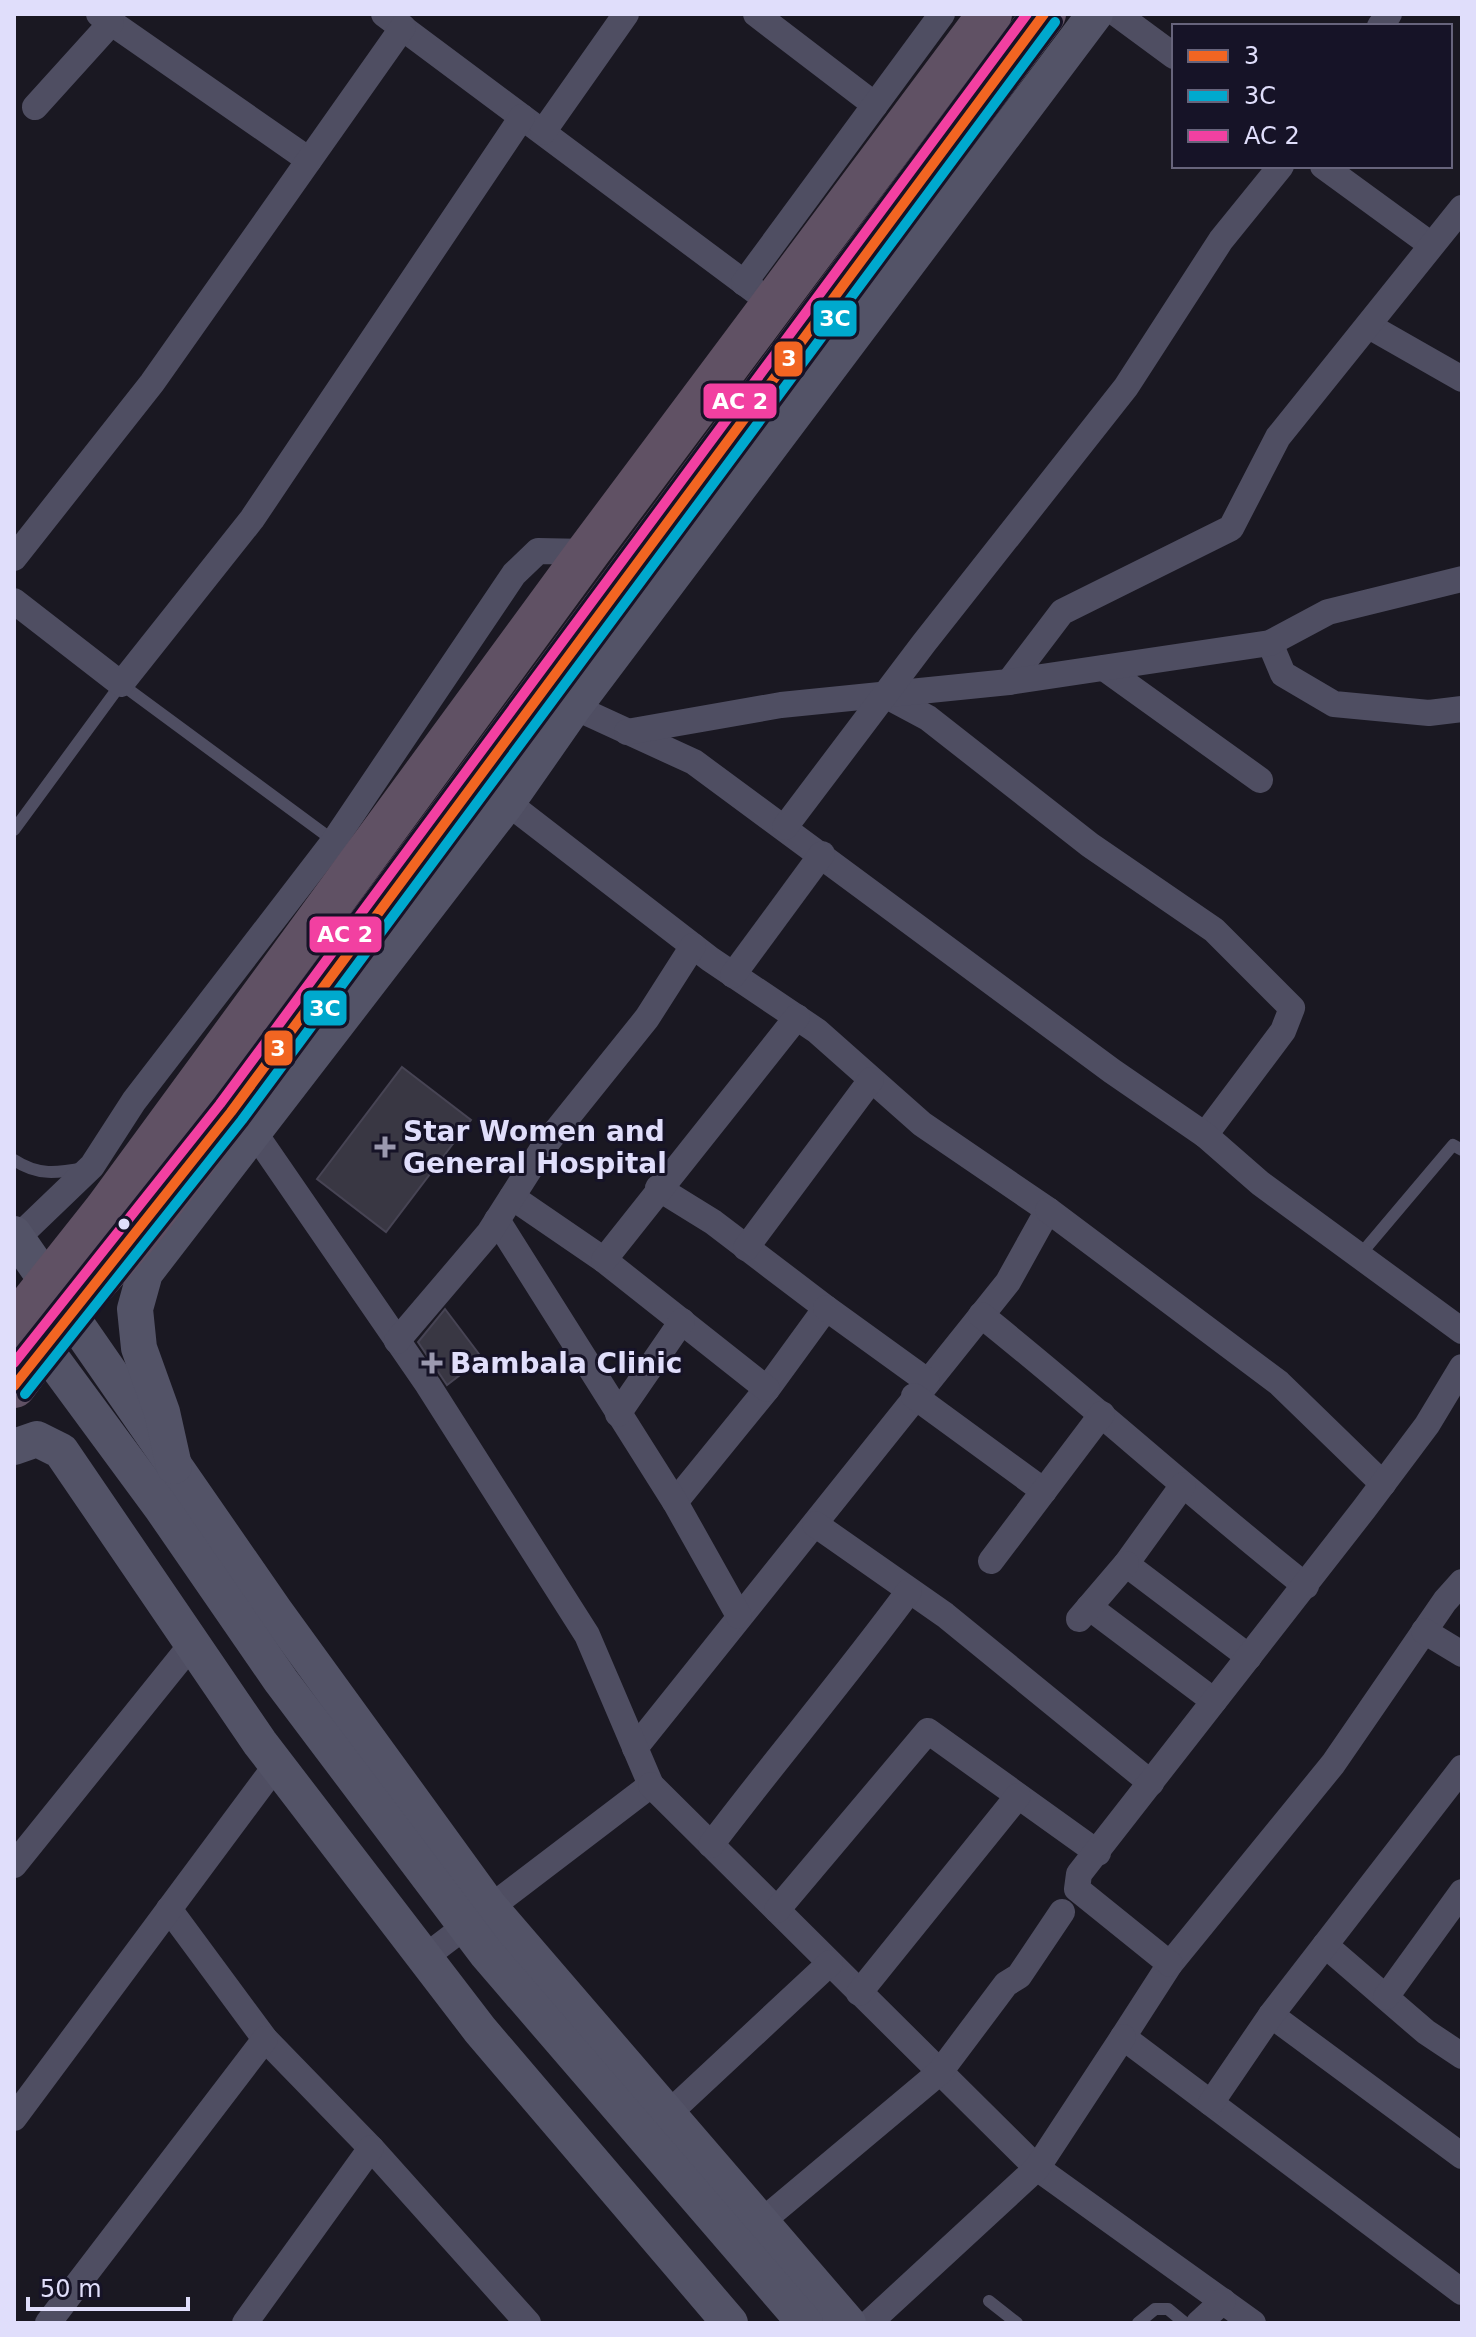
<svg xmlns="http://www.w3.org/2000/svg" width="1476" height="2337" font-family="'DejaVu Sans',sans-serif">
  <rect width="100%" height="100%" fill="#1a1822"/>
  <g fill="#393743" stroke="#474454" stroke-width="2">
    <path d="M402,1067L471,1120L386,1232L317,1179Z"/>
    <path d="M445,1309L482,1358L447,1385L418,1342Z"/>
  </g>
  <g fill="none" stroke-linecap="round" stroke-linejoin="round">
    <g stroke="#4f4e62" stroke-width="12">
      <path d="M14,830L121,684L334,841"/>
      <path d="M14,1160C38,1176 57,1173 85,1168"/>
      <path d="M1360,1255L1453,1145L1462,1150"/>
      <path d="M989,2301L1017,2323"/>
      <path d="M1138,2323L1155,2309H1168L1185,2323"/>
    </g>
    <g stroke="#4f4e62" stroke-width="26">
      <path d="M99,14L309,160"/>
      <path d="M384,14L774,305"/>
      <path d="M756,14L875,105"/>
      <path d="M1117,14L1174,56"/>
      <path d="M1380,26L1389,14"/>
      <path d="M35,107L111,23"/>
      <path d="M543,132L626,14"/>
      <path d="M1323,166L1430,244"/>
      <path d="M744,283L942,14"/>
      <path d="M1369,326L1462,379"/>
      <path d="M14,558L152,383L403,27"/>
      <path d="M14,601L121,684L252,519L522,117"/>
      <path d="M1270,643L1283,674L1334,704L1429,713L1462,709"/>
      <path d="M1104,668L1260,780"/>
      <path d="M1009,682L1062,612L1231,528L1278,437L1462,208"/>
      <path d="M885,695L928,718L1090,845L1214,930L1292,1008L1283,1031L1205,1135"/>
      <path d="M559,700L694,762L1112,1071L1205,1135L1260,1183L1462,1331"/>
      <path d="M627,732L781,705L1009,682L1270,643L1328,612L1462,579"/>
      <path d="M495,793L710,959L817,1031L922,1124L1048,1210L1008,1282L635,1748"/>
      <path d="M785,827L924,643L1126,387L1221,240L1281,166"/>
      <path d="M733,975L822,854"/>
      <path d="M241,1120L254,1132L428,1385L587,1635L651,1785L425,1957"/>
      <path d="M658,1188L713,1222L826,1308L767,1389L675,1502"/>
      <path d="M512,1197L604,1260L767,1389"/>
      <path d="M1048,1210L1279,1383L1383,1484"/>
      <path d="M497,1220L675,1502L739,1616"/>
      <path d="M17,1238L92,1166L134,1101L334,841L514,574L538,551L588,552"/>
      <path d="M746,1248L871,1080"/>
      <path d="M604,1260L797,1017"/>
      <path d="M826,1308L927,1381"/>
      <path d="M981,1315C1091,1403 1195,1498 1306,1586"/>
      <path d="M397,1341L489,1233L545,1145L647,1018L693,946"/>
      <path d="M914,1396L1044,1491"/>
      <path d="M618,1414L682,1321"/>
      <path d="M1183,1485L1126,1564L1249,1657"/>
      <path d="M815,1524L945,1615L1151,1783"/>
      <path d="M991,1561L1102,1414"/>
      <path d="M1462,1582L1445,1601L1333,1764L1170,1964L1123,2037L1462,2292"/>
      <path d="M1089,1607L1214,1701"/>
      <path d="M1079,1619L1126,1564"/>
      <path d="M1424,1631L1462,1654"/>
      <path d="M651,1785L1037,2168L1253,2323"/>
      <path d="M711,1845C776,1759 845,1678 909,1591"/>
      <path d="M14,1865L192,1644"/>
      <path d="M169,1909L265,2039L371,2148L528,2323"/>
      <path d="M777,1910L928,1731L1098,1853"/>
      <path d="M1325,1945L1426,2032L1462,2056"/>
      <path d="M1170,1964L1077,1889L1079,1874L1364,1509L1427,1425L1462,1367"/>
      <path d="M859,1993L1018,1796"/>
      <path d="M1386,1997L1462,1892"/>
      <path d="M1271,2015L1462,2156"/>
      <path d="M1211,2103L1271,2015L1462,1768"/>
      <path d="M668,2114L830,1963"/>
      <path d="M14,2118L277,1764"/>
      <path d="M761,2222L940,2072L1006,1984L1019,1976L1062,1912"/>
      <path d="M48,2323L265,2039"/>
      <path d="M245,2323L371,2148"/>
      <path d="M869,2323L1037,2168L1123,2037"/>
      <path d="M1199,2323L1223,2301"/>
    </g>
    <g stroke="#535367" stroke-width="36">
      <path d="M14,1234L275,1611L489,1906L848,2323"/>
      <path d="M27,1325L161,1507L281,1681L486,1953L805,2323"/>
      <path d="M14,1447L37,1439L61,1451L260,1743L480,2030L730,2323"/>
      <path d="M174,1466L162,1412L139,1348L135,1309L145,1273L507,803L574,707L1095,14"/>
    </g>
    <g stroke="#605164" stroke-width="44">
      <path d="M14,1326L106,1210L588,552L990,14"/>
      <path d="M14,1386L67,1315L140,1231L231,1112L1044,14"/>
    </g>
    <defs>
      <path id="bus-1" d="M14,1386L231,1112L1044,14"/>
      <path id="bus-2" d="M25,1394L242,1120L1055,22"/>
      <path id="bus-3" d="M14,1363L220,1104L1027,14"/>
    </defs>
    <use href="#bus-1" stroke="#161327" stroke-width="16"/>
    <use href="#bus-2" stroke="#161327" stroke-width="16"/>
    <use href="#bus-3" stroke="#161327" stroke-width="16"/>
    <use href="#bus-1" stroke="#f26522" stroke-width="10"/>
    <use href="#bus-2" stroke="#00a9ce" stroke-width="10"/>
    <use href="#bus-3" stroke="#f240a1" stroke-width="10"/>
  </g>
  <g fill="#9b99af" stroke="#161327" stroke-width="3">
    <path d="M381 1135h8v8h8v8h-8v8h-8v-8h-8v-8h8z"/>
    <path d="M428 1351h8v8h8v8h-8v8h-8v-8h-8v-8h8z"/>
  </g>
  <circle fill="#e0defb" stroke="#161327" stroke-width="3" cx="124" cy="1224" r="7"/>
  <g text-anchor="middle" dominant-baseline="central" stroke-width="6" stroke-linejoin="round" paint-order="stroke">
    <g font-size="28" font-weight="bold" fill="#e0defb" stroke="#161327" text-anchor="start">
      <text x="403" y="1131">Star Women and<tspan x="403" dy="32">General Hospital</tspan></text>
      <text x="450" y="1363">Bambala Clinic</text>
    </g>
  </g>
  <g stroke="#161327" stroke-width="3">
    <rect x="812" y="299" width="46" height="39" rx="8" fill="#00a9ce"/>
    <rect x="773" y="340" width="31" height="38" rx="8" fill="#f26522"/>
    <rect x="702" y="382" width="76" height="38" rx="8" fill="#f240a1"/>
    <rect x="308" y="915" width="75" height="39" rx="8" fill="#f240a1"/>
    <rect x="302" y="989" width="46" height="38" rx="8" fill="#00a9ce"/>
    <rect x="263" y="1029" width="31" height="38" rx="8" fill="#f26522"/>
  </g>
  <g font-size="22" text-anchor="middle" font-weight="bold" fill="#fff">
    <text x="835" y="326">3C</text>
    <text x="789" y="366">3</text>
    <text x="740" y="409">AC 2</text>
    <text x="345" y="942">AC 2</text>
    <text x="325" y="1016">3C</text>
    <text x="278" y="1056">3</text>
  </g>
  <rect width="1476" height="2337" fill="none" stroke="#e0defb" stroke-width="32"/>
  <rect x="1172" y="24" width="280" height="144" fill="#161327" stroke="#67647c" stroke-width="2"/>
  <rect x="1188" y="50" width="40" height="12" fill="#f26522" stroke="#67647c" stroke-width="2"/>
  <text x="1244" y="64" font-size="24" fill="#e0defb">3</text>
  <rect x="1188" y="90" width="40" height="12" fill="#00a9ce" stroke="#67647c" stroke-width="2"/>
  <text x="1244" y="104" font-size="24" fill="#e0defb">3C</text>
  <rect x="1188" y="130" width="40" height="12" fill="#f240a1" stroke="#67647c" stroke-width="2"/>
  <text x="1244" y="144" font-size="24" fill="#e0defb">AC 2</text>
  <path d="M28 2297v12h160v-12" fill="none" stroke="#e0defb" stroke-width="4"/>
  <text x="40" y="2297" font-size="24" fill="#e0defb" stroke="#161327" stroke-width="6" paint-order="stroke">50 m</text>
</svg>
